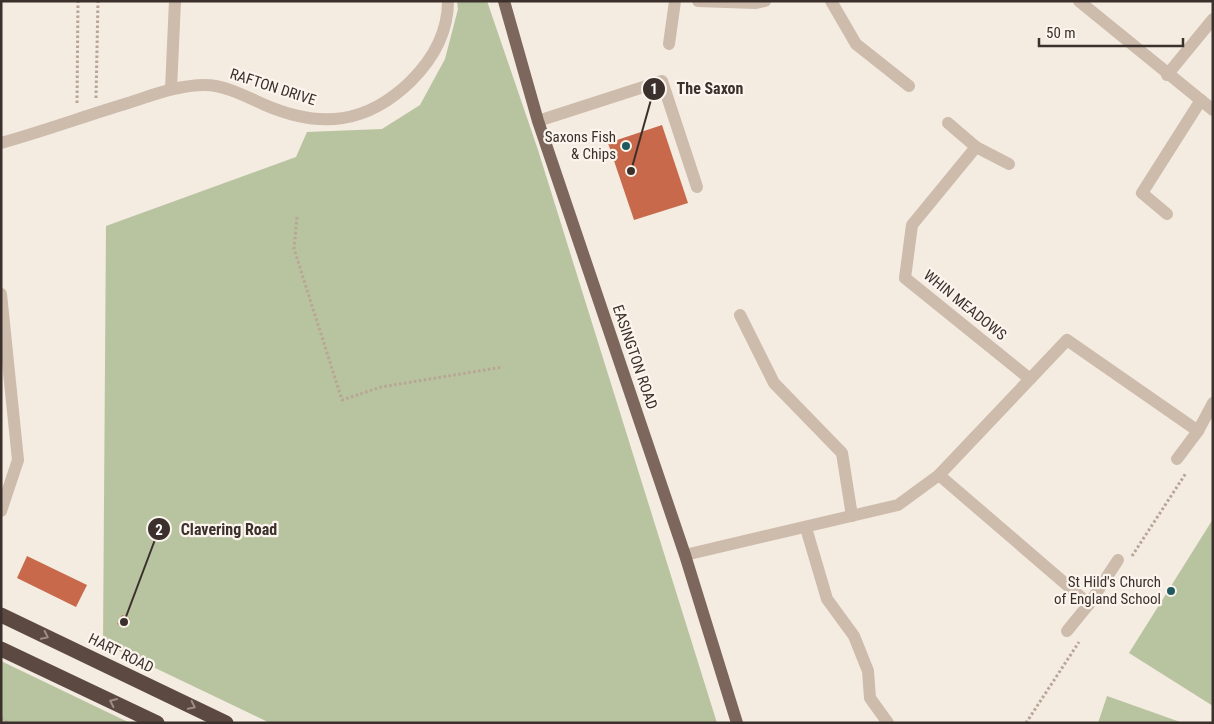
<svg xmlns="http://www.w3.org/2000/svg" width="1214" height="724" font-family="'Roboto Condensed',sans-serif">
  <rect width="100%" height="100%" fill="#f4ebe1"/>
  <g fill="#b8c4a0">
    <path d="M457,1H487L538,150L717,723H270L103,643L106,226L296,157L307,132L382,129L420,105L445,59L458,9Z"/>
    <path d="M1213,519V706L1129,653Z"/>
    <path d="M1,661L130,723H1Z"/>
    <path d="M1107,696L1183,723H1098Z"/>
  </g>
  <g fill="#c8694b">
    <path d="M662,125L688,203L634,220L608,143Z"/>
    <path d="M27,556L87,585L76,607L17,578Z"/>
    <path d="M122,615L130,619L126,628L117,624Z"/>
  </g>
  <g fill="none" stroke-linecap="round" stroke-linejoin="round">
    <g stroke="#b9a596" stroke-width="3" stroke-dasharray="2.5 2.5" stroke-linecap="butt">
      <path d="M96,98L98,1"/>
      <path d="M77,103L78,1"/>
      <path d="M297,217L294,249L342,400L381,387L503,367"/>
      <path d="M1132,556L1186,473"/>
      <path d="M1,718L8,723"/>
      <path d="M1026,723L1079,642"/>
    </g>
    <g stroke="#cdbbac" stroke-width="12">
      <path d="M698,1L756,3L765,1"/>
      <path d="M831,1L856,44L909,86"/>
      <path d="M1079,1L1213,110"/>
      <path d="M669,44L675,1"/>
      <path d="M1167,75L1213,19"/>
      <path d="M171,89L175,1"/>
      <path d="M538,121L662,81L697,187"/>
      <path d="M948,123L976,147L1009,164"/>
      <path d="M1,143C44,131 85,116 128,103C153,95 178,85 205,85C225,85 247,97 265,105C321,129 367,124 411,81C433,59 448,33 448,1"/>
      <path d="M976,147L912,225L905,278L1030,379"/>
      <path d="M1167,214L1142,193L1201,100"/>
      <path d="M1,294L18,460L1,511"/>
      <path d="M740,315L774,383L842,453L852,516"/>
      <path d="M1177,459L1198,431L1213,403"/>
      <path d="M939,475L1089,604"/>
      <path d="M806,528L827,599L854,636L868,671L870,698L888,723"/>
      <path d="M685,555L898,505L939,475L1067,340L1198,431"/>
      <path d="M1067,631L1089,604L1118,560"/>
    </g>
    <path stroke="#7d675c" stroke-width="12" d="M504,1L538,121L685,555L737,723"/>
    <g stroke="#5c4a42" stroke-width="15">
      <path d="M1,615L226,723"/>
      <path d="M1,649L157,723"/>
    </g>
  </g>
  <defs><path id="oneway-chevron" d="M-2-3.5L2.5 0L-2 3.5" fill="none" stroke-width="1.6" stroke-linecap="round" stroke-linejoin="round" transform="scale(1.25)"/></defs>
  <g stroke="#9c8e87">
    <use href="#oneway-chevron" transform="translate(45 636) rotate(26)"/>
    <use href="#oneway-chevron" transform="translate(113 702) rotate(-155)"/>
    <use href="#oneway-chevron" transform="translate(192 706) rotate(26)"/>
  </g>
  <g fill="#1f5a5e" stroke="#fbf5ee" stroke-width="2">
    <circle cx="626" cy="146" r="5"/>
    <circle cx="1171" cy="591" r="5"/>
  </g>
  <g text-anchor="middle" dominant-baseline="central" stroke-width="4.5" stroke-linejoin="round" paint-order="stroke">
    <g font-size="15" fill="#3b302b" stroke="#fbf5ee">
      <text transform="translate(273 87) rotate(18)">RAFTON DRIVE</text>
      <text transform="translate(965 305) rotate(39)">WHIN MEADOWS</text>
      <text transform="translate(635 357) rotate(71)">EASINGTON ROAD</text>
      <text transform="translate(121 653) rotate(26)">HART ROAD</text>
    </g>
    <g font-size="15" fill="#3b302b" stroke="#fbf5ee" text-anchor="end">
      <text x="616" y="137">Saxons Fish<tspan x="616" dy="17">&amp; Chips</tspan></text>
      <text x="1161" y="582">St Hild's Church<tspan x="1161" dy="17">of England School</tspan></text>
    </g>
  </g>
  <path fill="none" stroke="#3b302b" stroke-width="2" d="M631 171L654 89M124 622L159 529"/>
  <g fill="#3b302b" stroke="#fbf5ee" stroke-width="2">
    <circle cx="631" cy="171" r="5"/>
    <circle cx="124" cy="622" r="5"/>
    <circle cx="654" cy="89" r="12"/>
    <circle cx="159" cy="529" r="12"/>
  </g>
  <g font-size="15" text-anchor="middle" font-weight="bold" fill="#fff">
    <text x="654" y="94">1</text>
    <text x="159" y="535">2</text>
  </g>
  <g font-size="16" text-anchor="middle" font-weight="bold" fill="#3b302b" stroke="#fbf5ee" stroke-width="4.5" stroke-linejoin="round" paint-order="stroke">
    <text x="710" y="94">The Saxon</text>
    <text x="229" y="535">Clavering Road</text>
  </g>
  <rect width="1214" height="724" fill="none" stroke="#3b302b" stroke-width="5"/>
  <path d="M1039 38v8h144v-8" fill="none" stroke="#3b302b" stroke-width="2.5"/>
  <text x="1046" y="38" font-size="15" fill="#3b302b" stroke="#fbf5ee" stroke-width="4" paint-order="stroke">50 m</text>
</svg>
